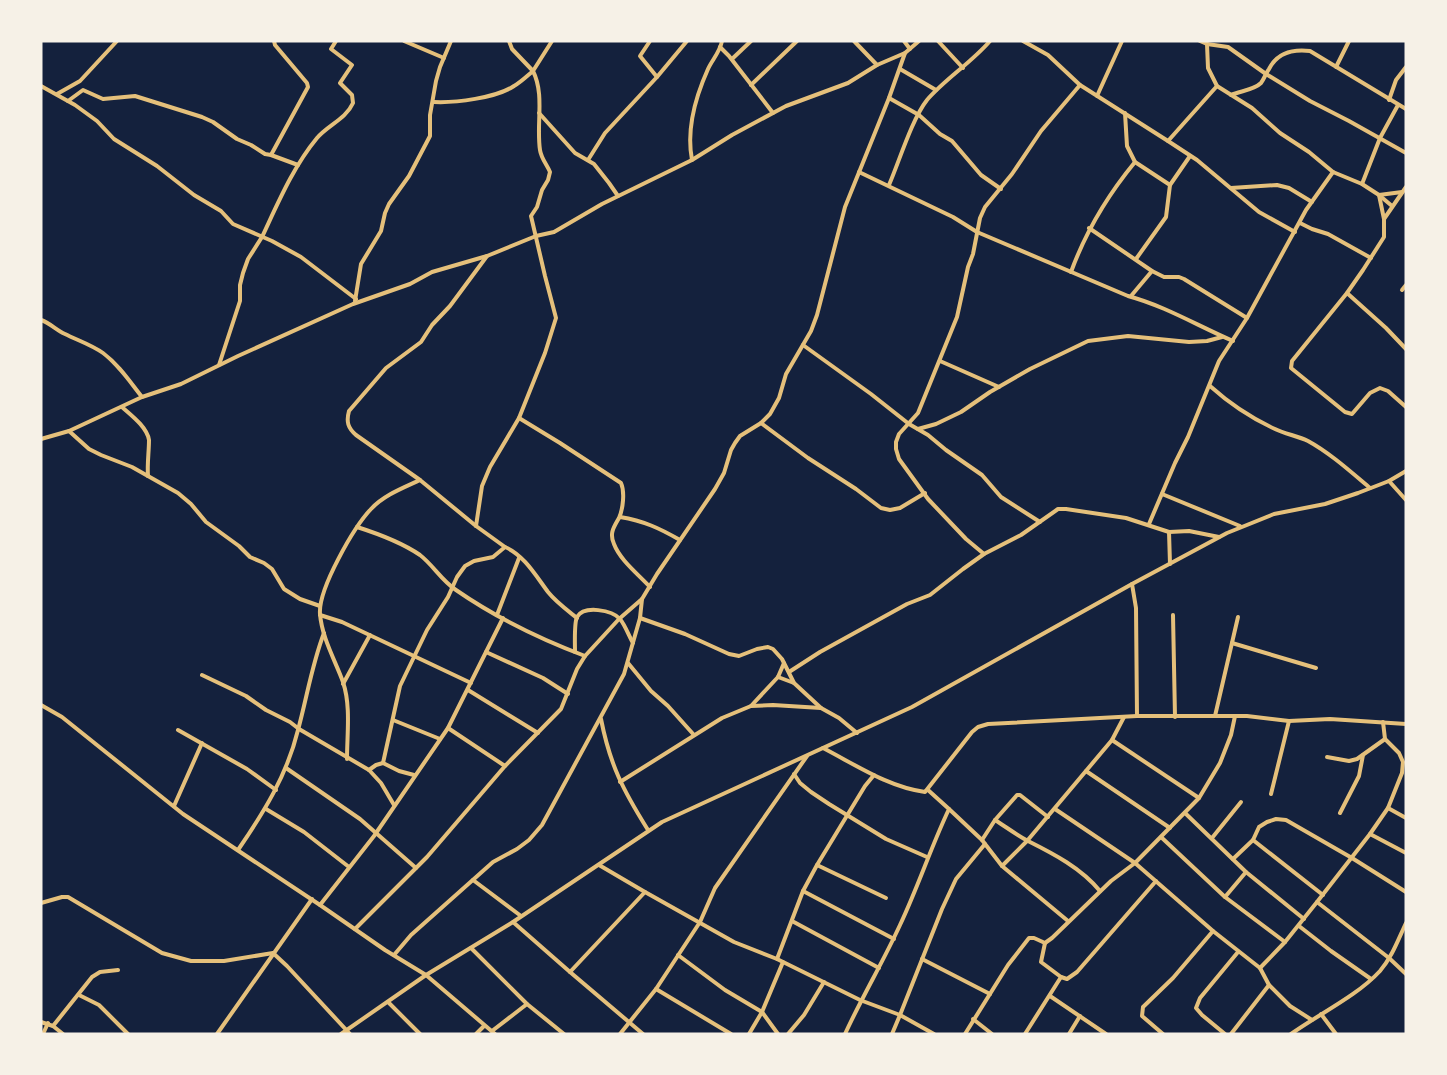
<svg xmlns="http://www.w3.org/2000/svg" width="1447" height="1075" font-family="'Fira Sans Condensed',sans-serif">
  <rect width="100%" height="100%" fill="#14213d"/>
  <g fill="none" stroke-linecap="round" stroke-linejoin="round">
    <g stroke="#e5c07b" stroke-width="4">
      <path d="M404,41L444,58"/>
      <path d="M650,41L640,56L657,77"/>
      <path d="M854,41L877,65"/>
      <path d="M904,41L910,49"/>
      <path d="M938,41L963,68"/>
      <path d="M1023,41L1048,55L1080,85L1168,141L1197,160L1259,212L1295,232"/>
      <path d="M1200,41L1207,44L1228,47L1266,74L1310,101L1349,121L1406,153"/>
      <path d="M1207,44L1208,68L1217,86L1252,108L1280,133L1309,152L1333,172L1362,184L1379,195L1392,206"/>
      <path d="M720,47L729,56L773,113"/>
      <path d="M732,59L751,41"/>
      <path d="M1336,67L1349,41"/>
      <path d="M900,69L936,90"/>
      <path d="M751,85L797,41"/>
      <path d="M41,86L75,105L97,121L114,139L157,166L194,195L221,211L233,224L272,241L301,257L356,299"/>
      <path d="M57,94L80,81L117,41"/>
      <path d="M1231,95C1240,91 1254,90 1261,83C1264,79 1266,73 1269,69C1277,53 1293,49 1310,51L1406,109"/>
      <path d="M1097,96L1122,41"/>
      <path d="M889,98L919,115L940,134L952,141L981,175L1001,189"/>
      <path d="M1389,100L1396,80L1406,67"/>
      <path d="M68,101L83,90L103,99L135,96L202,117L213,122L237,139L251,145L265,154L271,155L298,165"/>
      <path d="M434,102C455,103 496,98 514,86C521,82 527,76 533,71L512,49L509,41"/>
      <path d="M539,113L575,153L594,164L609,183L618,196"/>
      <path d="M1125,113L1127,146L1135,162L1170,185"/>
      <path d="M1168,141L1217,86"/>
      <path d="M271,155L308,87L307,83L275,45L274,41"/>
      <path d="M588,160L605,133L657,77L687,41"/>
      <path d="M692,160C686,129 695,98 708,69C712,60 720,52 722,41"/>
      <path d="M859,172L953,217L977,232L1128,296C1165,306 1198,326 1233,341"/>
      <path d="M1362,184L1380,138L1398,105"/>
      <path d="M889,185C899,162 912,119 927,100C945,79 971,63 990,41"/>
      <path d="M1406,187L1384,219V237L1363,270L1347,293L1292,361L1291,368L1345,412L1352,414L1370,393L1380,388L1388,391L1406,407"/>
      <path d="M1231,188L1277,185L1289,188L1312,202"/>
      <path d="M1384,219L1379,195L1402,192"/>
      <path d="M1300,223L1312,229L1328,234L1371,258"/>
      <path d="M1089,228L1152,271L1164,277H1179L1184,279L1247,318"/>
      <path d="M487,256L450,306L432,325L421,342L386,368L349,411C346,422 348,428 356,435L420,480L476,526L505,547"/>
      <path d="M1136,259L1166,217L1170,185L1190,156"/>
      <path d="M1071,272C1086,231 1107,196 1135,162"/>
      <path d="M1402,290L1406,285"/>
      <path d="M1347,293L1386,328L1406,349"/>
      <path d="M1131,296L1152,271"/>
      <path d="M355,301L361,264L381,231L385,213L389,204L409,176L430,136V115L436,81L440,67L451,41"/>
      <path d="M41,320C50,323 56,330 65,334C77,340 92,345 103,353C119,365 130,382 142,397"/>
      <path d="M803,345L871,394L909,424L928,435L946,450L982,475L1001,497L1040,522"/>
      <path d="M940,361L999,387"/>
      <path d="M219,365L240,301V285L243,273L248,259L262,237C278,203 293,167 317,138C328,125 346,119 353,103L352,95L340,83L352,65L331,49L336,41"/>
      <path d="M1210,386C1230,404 1251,418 1275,429C1285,434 1298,436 1308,441C1330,453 1351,472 1370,488"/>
      <path d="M122,407C131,415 147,427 149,440C149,452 147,464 148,476"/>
      <path d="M519,418L560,443L621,483C625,492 623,509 619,518C614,527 609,533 614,544C620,560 638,574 650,587"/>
      <path d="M761,423L808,458L856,489L881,508L890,510L900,508L925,493"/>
      <path d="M918,429L936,424L961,412L990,392L1030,369L1088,341L1128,336L1189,342L1207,341L1222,337"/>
      <path d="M69,431L89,449L101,455L132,467L178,493L191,504L206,522L239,546L250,557L264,563L272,569L284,589L300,599L320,606"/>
      <path d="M41,439L69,431L142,397L181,384L238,356L353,304L410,284L432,272L487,256L536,236L554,232L602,204L692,160L732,135L786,106L848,83L877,65L905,53"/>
      <path d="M1389,481L1406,500"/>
      <path d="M1162,494L1240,526"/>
      <path d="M620,517C644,521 659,528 680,540"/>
      <path d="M1149,524L1175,463L1188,437L1219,361L1247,318L1306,210L1333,172"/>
      <path d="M476,526L482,486L490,467L519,418L545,353L556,318L545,276L531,216L537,207L542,190L548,180L550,172C547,165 541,158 540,150C536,124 545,95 533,71L552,41"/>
      <path d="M357,527C379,534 401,542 420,555C433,565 442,581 456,590C495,617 540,639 585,656"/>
      <path d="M1169,532L1170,564"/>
      <path d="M984,554L966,539L928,499L899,459L896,449V442L899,434L918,413L957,317L968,267L973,254L980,218L985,207L1012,174L1041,131L1080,85"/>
      <path d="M1132,584L1136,608L1137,716"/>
      <path d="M320,615L342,622L471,683"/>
      <path d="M497,615L519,558"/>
      <path d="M1173,615L1175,717"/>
      <path d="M640,618L685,634L729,654L739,656L757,649L768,647L773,649L782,659L794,683L821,708L839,718L857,733"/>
      <path d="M1232,643L1316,668"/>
      <path d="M486,652L543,678L568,694"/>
      <path d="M575,652C575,644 574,623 577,617C584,605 612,610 620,619C625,625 629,636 633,643"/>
      <path d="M628,663L651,691L668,706L694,735"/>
      <path d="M789,672L820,652L907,604L930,595L963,569L984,554L1021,535L1058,509H1066L1126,518L1169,532L1189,531L1219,537"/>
      <path d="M202,675L246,696L266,710L290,722L299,729L369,770L381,783L394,805"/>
      <path d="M778,677L794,683"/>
      <path d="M343,684L370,635"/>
      <path d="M468,690L538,733"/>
      <path d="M41,705L62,717L183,814L320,905L385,950L426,975L495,1034"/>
      <path d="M751,706L778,677L784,663"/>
      <path d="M1215,716L1238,617"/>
      <path d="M601,719C610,765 623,790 648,830"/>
      <path d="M393,720L440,739"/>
      <path d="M448,728L505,766"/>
      <path d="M178,730L247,769L276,790"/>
      <path d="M1112,740L1199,798"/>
      <path d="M823,748C856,765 888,787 925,792L972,732L978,727L988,724L1137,716H1247L1289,721L1330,719L1406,724"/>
      <path d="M1327,757L1349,761L1357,759L1385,739"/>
      <path d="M347,759C347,734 351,706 343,682C335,660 322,638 320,614C318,589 354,527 371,509C384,495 403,488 420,480"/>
      <path d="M383,763L400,686L427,630L448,597L457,577L465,566L474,561L493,557L505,547C524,555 536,576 548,592C556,602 567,610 577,618"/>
      <path d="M286,768L360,819L416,868"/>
      <path d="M369,770L376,765L383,763L399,771L414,775"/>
      <path d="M1086,771L1170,828"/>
      <path d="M794,774L800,783L811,792L829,804L886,839L927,857"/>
      <path d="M620,782L722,718L751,706L773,705L821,708"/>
      <path d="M1271,794L1289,721"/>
      <path d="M174,806L202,743"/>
      <path d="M1388,808L1406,818"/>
      <path d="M266,809L304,832L349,867"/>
      <path d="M949,809L982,840L1002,866"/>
      <path d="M1055,809L1135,863L1213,931L1260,968L1269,985L1290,1006L1312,1020"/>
      <path d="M1185,813L1246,872L1304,919"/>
      <path d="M1340,813L1359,776L1363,755"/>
      <path d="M995,820C1006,827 1017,835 1028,841C1054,854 1081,868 1100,891"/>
      <path d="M1370,834L1406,853"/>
      <path d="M1161,837L1225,897L1285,942"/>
      <path d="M1212,838L1241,802"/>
      <path d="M982,840L995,820L1017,795H1020L1048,817"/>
      <path d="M1253,840L1323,895"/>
      <path d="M238,850C264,812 287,775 298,730C307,697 312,664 324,633"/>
      <path d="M1233,859L1253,840L1259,827L1267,822L1276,819L1286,820L1352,858L1406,892"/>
      <path d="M599,865L645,892L734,942L777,959L860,1000L900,1015L934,1034"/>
      <path d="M817,865L886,898"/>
      <path d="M473,880L521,916"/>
      <path d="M803,891L894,939"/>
      <path d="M1225,897L1246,872"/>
      <path d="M1317,902L1389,958L1406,974"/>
      <path d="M41,903L62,897H68L162,953L191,961H224L273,953L287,966L350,1034"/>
      <path d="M320,905L374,836L448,728L503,618"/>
      <path d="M792,921L879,968"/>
      <path d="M1068,921L1002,866L1027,841L1112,740L1124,717"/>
      <path d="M513,922L570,972L643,1034"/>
      <path d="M1299,926L1331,951L1371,979"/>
      <path d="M355,929L427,857L505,766L561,709L577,669L585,656L619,619L642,599L657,574L715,489L724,473L731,450L735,443L740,436L761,423L770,414L779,398L786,374L811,331L817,315L845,207L889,98L905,53L919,41"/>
      <path d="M1045,943L1041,962L1061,977L1067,979L1077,972L1156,881"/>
      <path d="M471,948L527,1004L564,1034"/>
      <path d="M394,955L411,935L493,862L517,849L529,840L542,825L624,674L640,618L642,599"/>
      <path d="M678,955L725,990L762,1012L778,1034"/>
      <path d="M777,959L803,891L817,865L865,786L874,775"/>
      <path d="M922,959L990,994"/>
      <path d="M1260,968L1285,942L1317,902L1370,834L1388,808L1402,773L1403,762L1399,753L1385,739L1383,722"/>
      <path d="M570,972L645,892"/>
      <path d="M656,989L731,1034"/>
      <path d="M79,995L99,1005L128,1034"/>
      <path d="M1050,996L1106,1034"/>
      <path d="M388,1002L420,1034"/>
      <path d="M1321,1014L1336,1034"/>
      <path d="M973,1019L992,1034"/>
      <path d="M41,1022L53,1026L63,1034"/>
      <path d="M53,1026L92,977L100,972L118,970"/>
      <path d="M492,1031L527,1004"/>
      <path d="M43,1034L48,1023"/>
      <path d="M217,1034L312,899"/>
      <path d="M341,1034L426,975L513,922L662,822L912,707L1132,584L1227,533L1274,514L1325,504L1358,493L1389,481L1406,471"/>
      <path d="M476,1034L484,1026"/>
      <path d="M620,1034L656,989L700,922L715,888L807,756"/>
      <path d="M749,1034L762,1012L783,962"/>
      <path d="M788,1034L804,1015L824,982"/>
      <path d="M845,1034C862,997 883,962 900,925C918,887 931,847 949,809L928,790"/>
      <path d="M892,1034L900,1015L942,909L956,879L985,844"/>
      <path d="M965,1034L1008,965L1029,938H1034L1045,943L1052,938L1111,881L1135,863L1199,798L1220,763L1231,735L1235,716"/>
      <path d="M1025,1034L1061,977"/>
      <path d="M1069,1034L1080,1016"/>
      <path d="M1163,1034L1142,1016L1143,1007L1173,978L1213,931"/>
      <path d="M1225,1034L1202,1015L1196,1008L1200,998L1238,952"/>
      <path d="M1231,1034L1269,985"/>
      <path d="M1291,1034C1319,1014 1357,996 1380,971C1392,957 1398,940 1406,923"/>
    </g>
  </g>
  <rect width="1447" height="1075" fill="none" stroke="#f6f1e7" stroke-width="85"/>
</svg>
